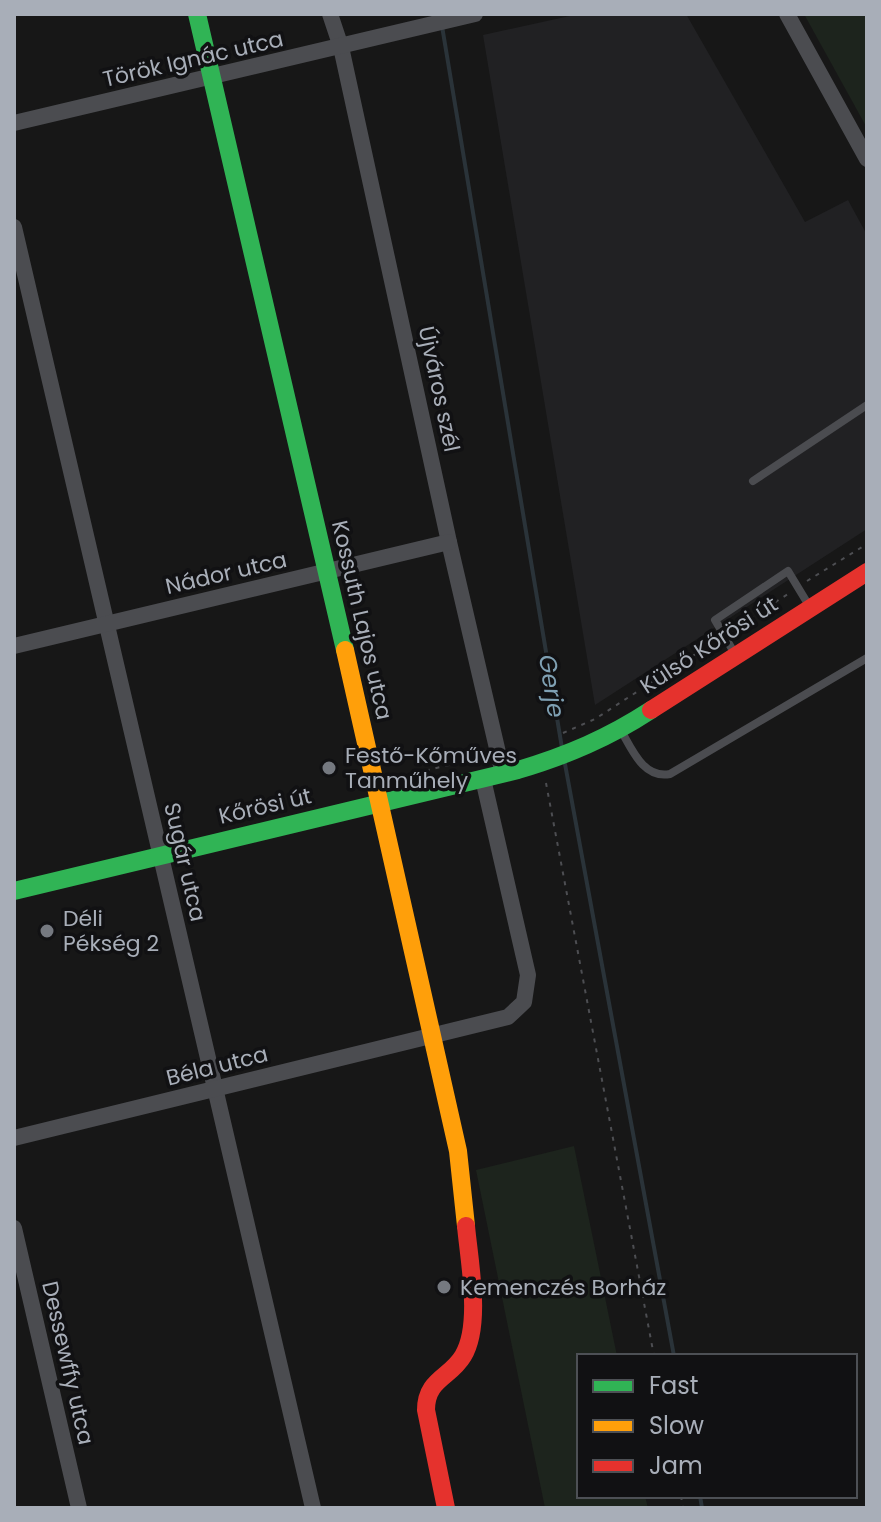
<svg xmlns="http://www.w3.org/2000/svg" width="881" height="1522" font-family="Poppins,sans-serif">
  <rect width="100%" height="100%" fill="#171717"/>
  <path fill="#212123" d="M579,14H686L805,222L848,200L867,235V529L595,705L483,35Z"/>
  <g fill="#1d241d">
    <path d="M804,14H867V128Z"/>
    <path d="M574,1146L617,1356H579V1496H645L648,1508H545L476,1170Z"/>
  </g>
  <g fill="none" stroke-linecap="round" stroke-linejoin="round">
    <g stroke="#2a3339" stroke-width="4">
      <path d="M442,26L562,748"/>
      <path d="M565,764L674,1356"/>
      <path d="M700,1496L702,1508"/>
    </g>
    <g stroke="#4d4e52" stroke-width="2" stroke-dasharray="4 6" stroke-linecap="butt">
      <path d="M807,581L867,544"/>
      <path d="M733,629L788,594"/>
      <path d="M563,733L595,719L714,642"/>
      <path d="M416,773L461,762"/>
      <path d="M546,783L654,1356"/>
      <path d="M681,1496L683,1508"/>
    </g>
    <g stroke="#4b4c50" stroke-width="8">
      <path d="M753,481L867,405"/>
      <path d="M735,654L715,620L788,571L808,604"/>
      <path d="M623,734C633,752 645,779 670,774L867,658"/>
    </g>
    <g stroke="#4b4c50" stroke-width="16">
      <path d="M330,14L341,47L449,542L503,774"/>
      <path d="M787,14L867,159"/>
      <path d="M14,123L475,14"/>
      <path d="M14,227L313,1508"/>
      <path d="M14,646L449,542"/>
      <path d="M14,1138L508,1017L524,1002L528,975L483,779"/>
      <path d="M14,1228L79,1508"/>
    </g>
    <g stroke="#30b455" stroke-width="18">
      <path d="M197,14L345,650"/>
      <path d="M14,891L518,770C568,755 608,738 651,710"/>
    </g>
    <path stroke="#ff9f0a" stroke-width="18" d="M345,650L458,1151L466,1226"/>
    <g stroke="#e5322d" stroke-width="18">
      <path d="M651,710L867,572"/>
      <path d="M446,1508L426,1410C426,1379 450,1378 463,1356C482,1325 469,1260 466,1226"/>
    </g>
  </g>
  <g fill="#757980" stroke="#111113" stroke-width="3">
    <circle cx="329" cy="768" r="8"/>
    <circle cx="47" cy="931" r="8"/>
    <circle cx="444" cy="1287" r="8"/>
  </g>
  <g text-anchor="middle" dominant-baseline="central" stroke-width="7" stroke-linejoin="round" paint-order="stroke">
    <g font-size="22" fill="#a8aeb8" stroke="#111113">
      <text transform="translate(193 59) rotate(-13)">Török Ignác utca</text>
      <text transform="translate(439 389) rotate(78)">Újváros szél</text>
      <text transform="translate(226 573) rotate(-13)">Nádor utca</text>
      <text transform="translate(362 620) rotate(77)">Kossuth Lajos utca</text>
      <text transform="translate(709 645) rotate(-33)">Külső Kőrösi út</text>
      <text transform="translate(265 806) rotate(-13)">Kőrösi út</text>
      <text transform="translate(185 862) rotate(77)">Sugár utca</text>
      <text transform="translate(217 1066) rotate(-14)">Béla utca</text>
      <text transform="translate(68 1363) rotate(77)">Dessewffy utca</text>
    </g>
    <g font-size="22" fill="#a8aeb8" stroke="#111113" text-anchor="start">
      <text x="345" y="755">Festő-Kőműves<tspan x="345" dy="25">Tanműhely</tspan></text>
      <text x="63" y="918">Déli<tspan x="63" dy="25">Pékség 2</tspan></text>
      <text x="460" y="1287">Kemenczés Borház</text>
    </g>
    <g font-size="24" font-style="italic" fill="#7fa0b3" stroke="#111113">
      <text transform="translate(552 686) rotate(81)">Gerje</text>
    </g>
  </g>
  <rect width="881" height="1522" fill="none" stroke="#a8aeb8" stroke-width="32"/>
  <rect x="577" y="1354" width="280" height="144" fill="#111113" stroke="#4d5055" stroke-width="2"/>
  <rect x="593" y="1380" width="40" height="12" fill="#30b455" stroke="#4d5055" stroke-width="2"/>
  <text x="649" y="1394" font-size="24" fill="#a8aeb8">Fast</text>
  <rect x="593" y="1420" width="40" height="12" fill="#ff9f0a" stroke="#4d5055" stroke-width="2"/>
  <text x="649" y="1434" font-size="24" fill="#a8aeb8">Slow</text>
  <rect x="593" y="1460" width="40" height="12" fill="#e5322d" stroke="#4d5055" stroke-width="2"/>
  <text x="649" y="1474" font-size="24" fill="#a8aeb8">Jam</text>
</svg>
